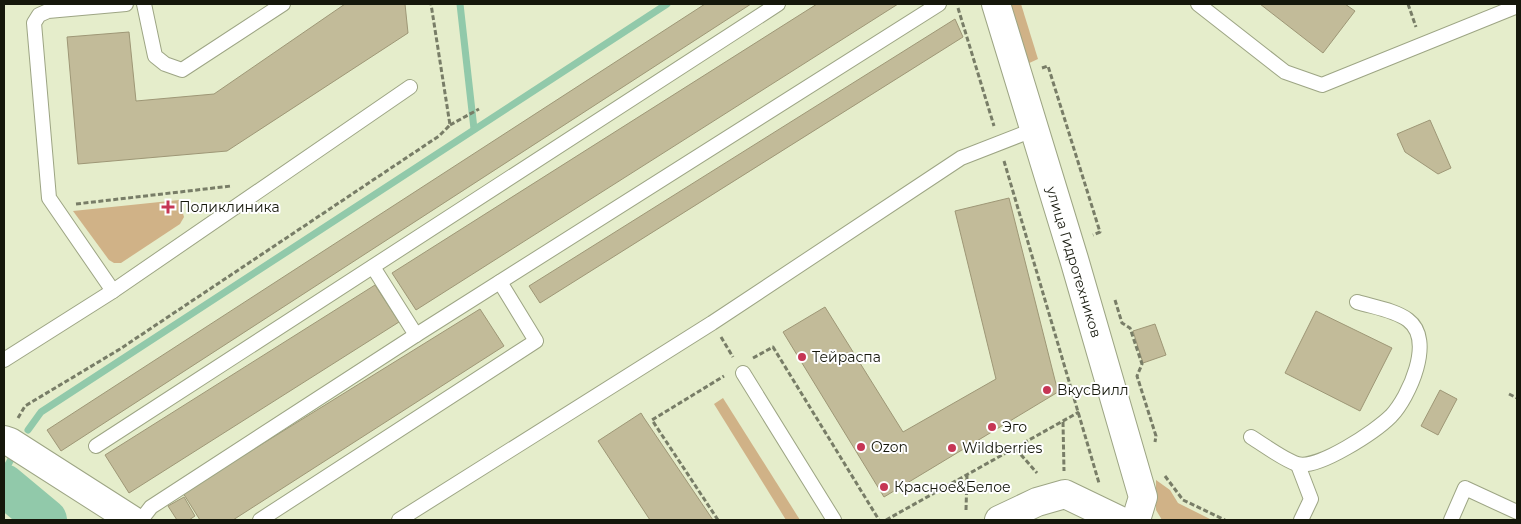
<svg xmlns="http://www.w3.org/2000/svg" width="1521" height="524" font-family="Montserrat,sans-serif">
  <rect width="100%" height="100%" fill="#e5edcb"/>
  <g fill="#d0b287">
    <path d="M1005,4H1021L1038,59L1025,65Z"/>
    <path d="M179,200L184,217L180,224L121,263H114L109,260L73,211Z"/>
    <path d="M723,398L800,520H786L714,404Z"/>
    <path d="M1156,480L1170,490L1178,503L1212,520H1162L1156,510Z"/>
  </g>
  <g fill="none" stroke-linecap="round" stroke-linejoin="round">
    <g stroke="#91c9aa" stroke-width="7">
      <path d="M460,4L474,129"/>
      <path d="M28,430L41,412L667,4"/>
      <path d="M4,472L15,452"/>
    </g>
    <path stroke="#91c9aa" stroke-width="42" d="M4,485L46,520"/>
  </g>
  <g fill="#c2bb99" stroke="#9e9776">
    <path d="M345,4H405L408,33L227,151L78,164L67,37L129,32L136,101L214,94Z"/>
    <path d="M705,4H751L61,451L47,430Z"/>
    <path d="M817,4H898L416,310L392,273Z"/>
    <path d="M1260,4H1345L1355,11L1323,53Z"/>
    <path d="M955,19L963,37L540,303L529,286Z"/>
    <path d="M1430,120L1451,168L1438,174L1405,152L1397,134Z"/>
    <path d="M1009,198L1058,392L884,497L783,332L825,307L903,432L996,379L955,211Z"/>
    <path d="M375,285L399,322L129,493L105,455Z"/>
    <path d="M480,309L504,346L233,520H200L183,493Z"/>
    <path d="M1316,311L1392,348L1360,411L1285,373Z"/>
    <path d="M1155,324L1166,355L1143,363L1133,331Z"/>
    <path d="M1440,390L1457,399L1438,435L1421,426Z"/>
    <path d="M641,413L644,418L713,520H650L598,441Z"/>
    <path d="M184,497L195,516L189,520H177L168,506Z"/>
  </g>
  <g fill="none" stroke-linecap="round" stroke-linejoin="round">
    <defs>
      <g id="lane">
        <path d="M144,4L155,56L165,64L182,70L283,4"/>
        <path d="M1198,4L1285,72L1322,85L1515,7L1516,4"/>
        <path d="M373,267L416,335"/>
        <path d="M113,291L49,198L34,23L39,15L48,11L126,4"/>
        <path d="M4,360L113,291L410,87"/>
        <path d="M743,373L834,520"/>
        <path d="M1251,437C1264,445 1284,460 1297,464C1318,470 1376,431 1391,416C1409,397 1435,340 1408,320C1395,310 1373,307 1357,302"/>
        <path d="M96,446L778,4"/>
        <path d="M1298,465L1311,499L1301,520"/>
        <path d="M141,520L151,507L416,335L939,4"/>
        <path d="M260,520L536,341L500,282"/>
        <path d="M399,520L712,323L961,158L1033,130"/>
        <path d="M1451,520L1465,488L1517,512"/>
      </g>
      <g id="street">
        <path d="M996,4L1074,259L1143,497L1136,520"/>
        <path d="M4,440L10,442L132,520"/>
        <path d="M999,520L1037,502L1065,494L1119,520"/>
      </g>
    </defs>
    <use href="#lane" stroke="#9da584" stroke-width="16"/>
    <use href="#street" stroke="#9da584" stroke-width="30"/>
    <g stroke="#787d67" stroke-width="3" stroke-dasharray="5 2.5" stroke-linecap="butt">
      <path d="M1408,4L1416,27"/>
      <path d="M958,8L994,126"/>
      <path d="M1042,68L1048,66L1100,232L1093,235"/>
      <path d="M450,125L479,109"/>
      <path d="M1004,161L1099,483"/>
      <path d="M76,204L231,186"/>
      <path d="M1115,300L1122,323L1130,328L1142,364L1137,376L1156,436L1155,442"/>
      <path d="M721,337L733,357"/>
      <path d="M753,358L773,347L879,520"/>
      <path d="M1509,394L1517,398"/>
      <path d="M18,418L25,406L120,349L439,136L450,125L431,4"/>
      <path d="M1063,422L1064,471"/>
      <path d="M1016,449L1037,473"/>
      <path d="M1165,476L1183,500L1225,520"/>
      <path d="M966,510L967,476"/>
      <path d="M718,520L652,420L724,376"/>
      <path d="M886,520L1079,412"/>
    </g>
    <use href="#lane" stroke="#fff" stroke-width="14"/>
    <use href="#street" stroke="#fff" stroke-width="28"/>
  </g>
  <g fill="#c63655" stroke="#fff" stroke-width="2">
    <path d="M165.5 199.5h5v5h5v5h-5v5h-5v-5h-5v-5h5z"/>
    <circle cx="802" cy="357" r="5"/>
    <circle cx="1047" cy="390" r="5"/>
    <circle cx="992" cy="427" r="5"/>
    <circle cx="861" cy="447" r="5"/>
    <circle cx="952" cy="448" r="5"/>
    <circle cx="884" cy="487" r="5"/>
  </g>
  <g text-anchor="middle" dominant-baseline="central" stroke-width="4" stroke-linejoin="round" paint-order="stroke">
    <g font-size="14" fill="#15170b" stroke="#fff" text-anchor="start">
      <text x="179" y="207">Поликлиника</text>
      <text x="812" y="357">Тейраспа</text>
      <text x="1057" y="390">ВкусВилл</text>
      <text x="1002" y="427">Эго</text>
      <text x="871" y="447">Ozon</text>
      <text x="962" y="448">Wildberries</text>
      <text x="894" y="487">Красное&amp;Белое</text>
    </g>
    <g font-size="14" fill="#15170b" stroke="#fff">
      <text transform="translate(1074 262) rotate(73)">улица Гидротехников</text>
    </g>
  </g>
  <rect width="1521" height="524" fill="none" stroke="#15170b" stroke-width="10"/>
</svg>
